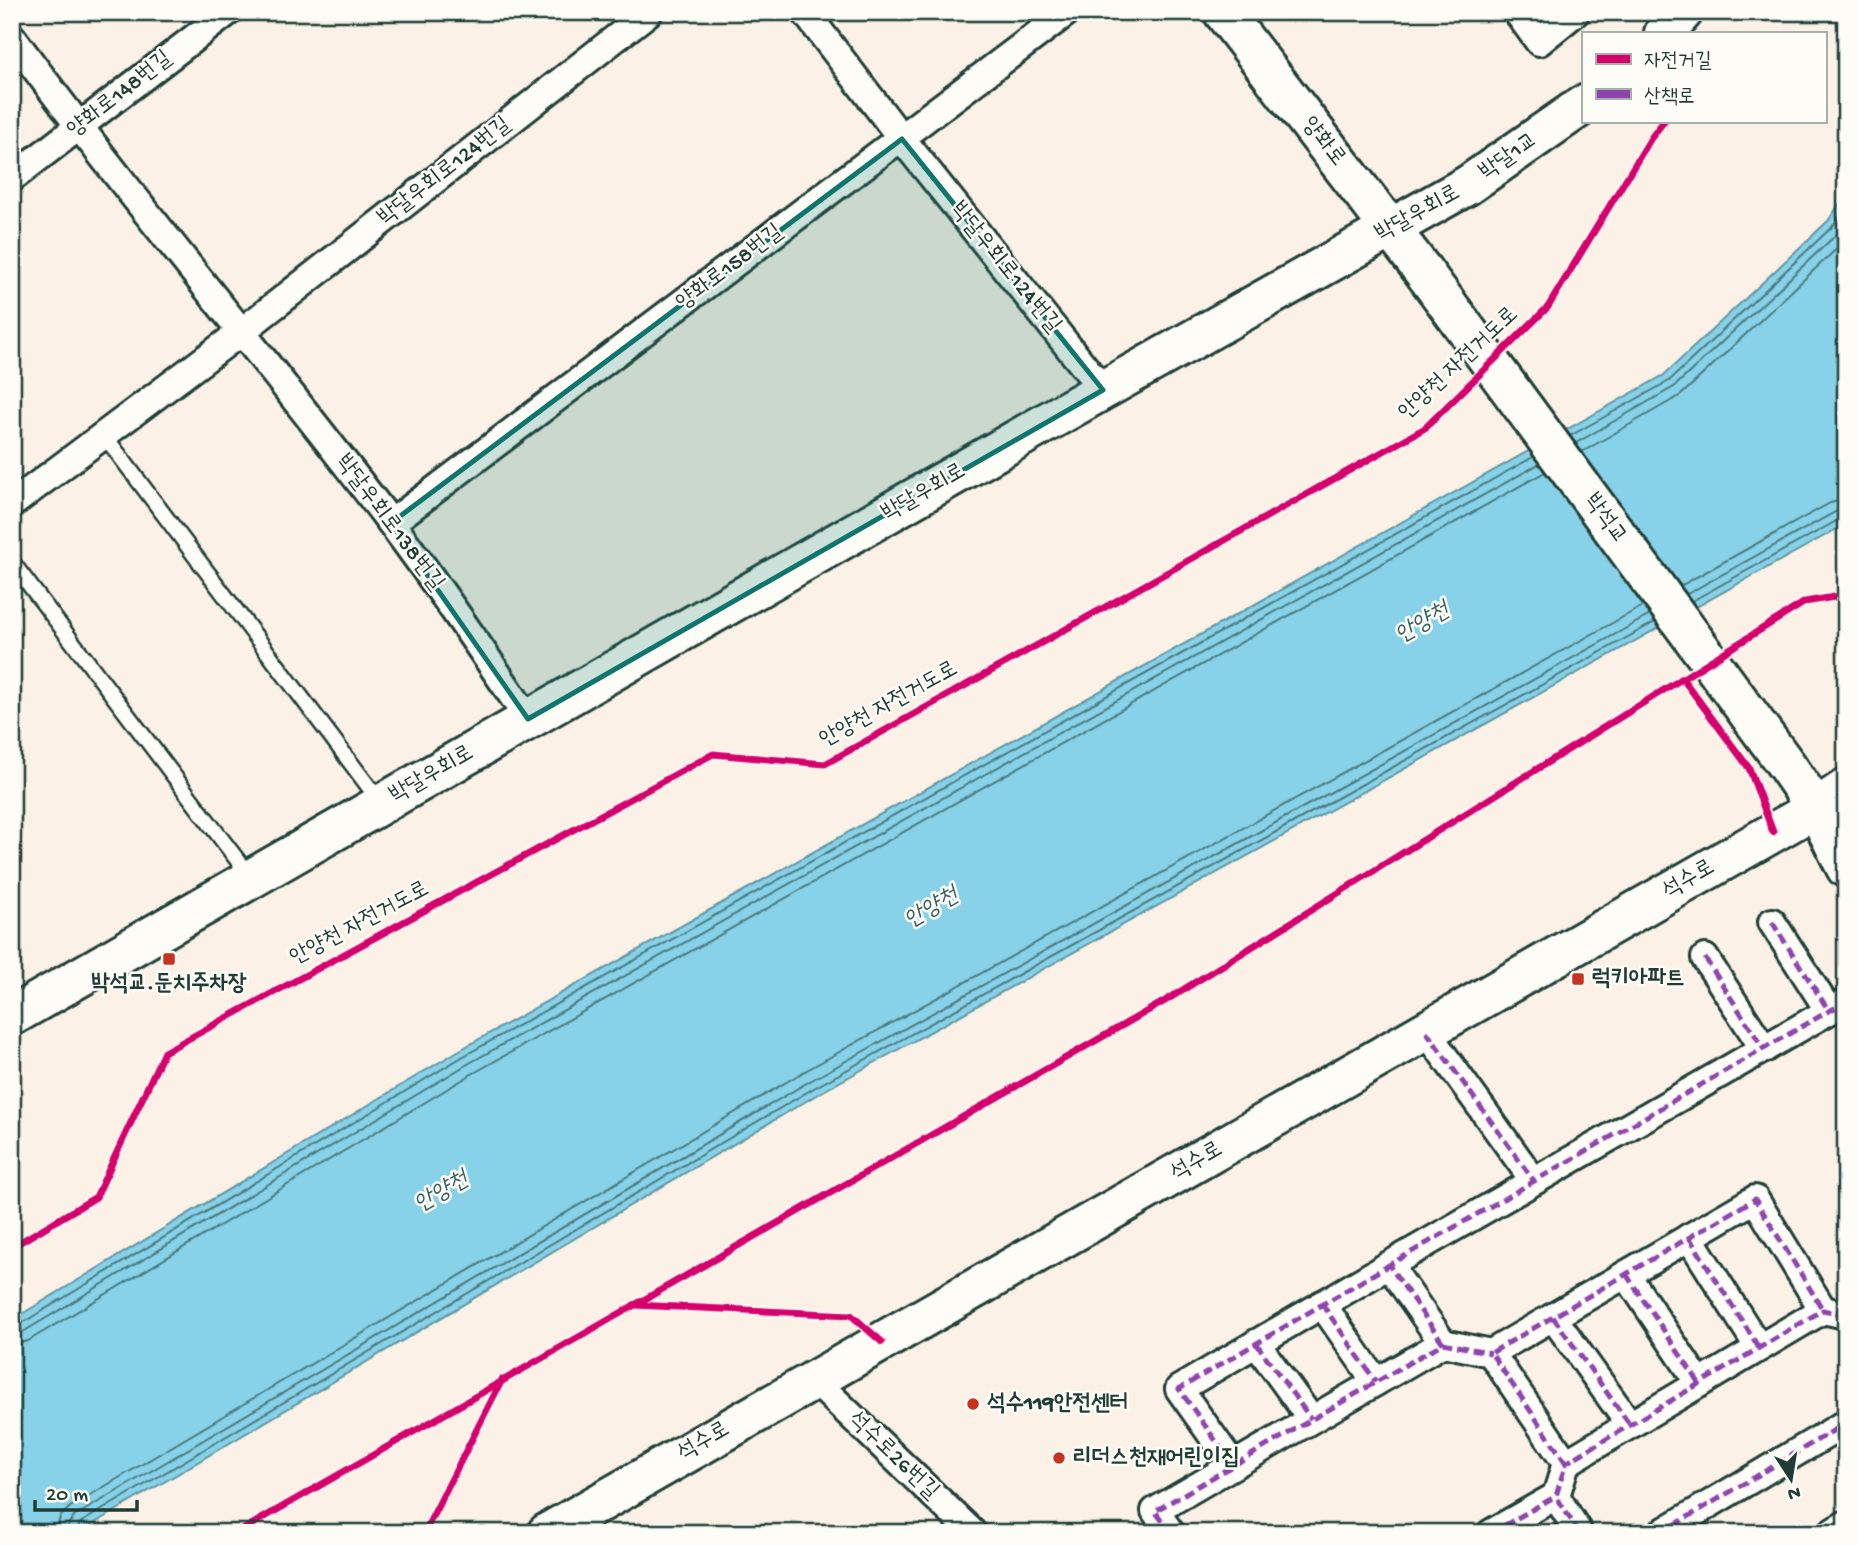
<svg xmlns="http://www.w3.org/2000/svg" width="1858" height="1545" font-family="'Gochi Hand','Poor Story',sans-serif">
  <rect width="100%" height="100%" fill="#fbf1e6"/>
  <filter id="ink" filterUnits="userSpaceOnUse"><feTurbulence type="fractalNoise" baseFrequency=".0143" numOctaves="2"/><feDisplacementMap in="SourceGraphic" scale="14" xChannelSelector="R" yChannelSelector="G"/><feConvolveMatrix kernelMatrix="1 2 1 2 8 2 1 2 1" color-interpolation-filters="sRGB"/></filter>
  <g filter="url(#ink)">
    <path fill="#88d2e9" stroke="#5e96a1" stroke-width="2" d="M1846,194V524L818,1094L78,1533H12V1320L458,1051L1664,375L1828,221Z"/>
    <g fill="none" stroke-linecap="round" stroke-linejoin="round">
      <g stroke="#49797c" stroke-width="2">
        <path d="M1570,436L1669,381L1832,227L1846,207"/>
        <path d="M1576,443L1674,387L1838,233L1846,223"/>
        <path d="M1582,452L1681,395L1846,240"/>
        <path d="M1680,586L1830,503L1846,499"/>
        <path d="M1687,594L1835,512L1846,510"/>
        <path d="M1692,601L1840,519L1846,518"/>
        <path d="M12,1326L19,1325L462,1057L1533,457"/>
        <path d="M12,1335L23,1332L466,1065L1539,464"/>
        <path d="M12,1345L28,1341L472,1074L1545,472"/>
        <path d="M56,1533L60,1517L70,1507L805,1071L1643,606"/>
        <path d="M67,1533L69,1523L75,1516L810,1081L1650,615"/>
        <path d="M76,1533L80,1523L814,1088L1655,622"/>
      </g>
      <defs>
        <g id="lane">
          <path d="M104,435L381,803"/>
          <path d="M12,562L251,878"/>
        </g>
        <g id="street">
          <path d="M805,12L902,139L1103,390"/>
          <path d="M1517,12L1539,42L1576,12"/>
          <path d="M12,37C134,203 267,359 391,523C439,587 484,653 528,719"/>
          <path d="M12,178L228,12"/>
          <path d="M12,504L241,332L649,12"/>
          <path d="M391,523L1067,12"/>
          <path d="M1772,922L1829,1011"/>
          <path d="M1705,958L1764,1049"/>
          <path d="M1426,1031L1534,1181"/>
          <path d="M1689,1237L1759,1348"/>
          <path d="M1626,1274L1699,1383"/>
          <path d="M1322,1304L1376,1382"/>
          <path d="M1553,1317L1630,1425"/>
          <path d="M1256,1343L1311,1419"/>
          <path d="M1443,1343L1389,1265L1829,1011L1843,1004L1846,1008"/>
          <path d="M814,1380L973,1533"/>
          <path d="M1566,1463L1491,1353L1755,1199L1823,1310"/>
          <path d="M1233,1465L1179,1389L1389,1265"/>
          <path d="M1171,1533L1155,1511L1443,1343L1491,1353"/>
          <path d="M1491,1533L1556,1496"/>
          <path d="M1579,1533L1556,1496L1566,1463L1823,1310L1846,1315"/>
          <path d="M1661,1533L1846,1423"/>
          <path d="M1831,1533L1846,1524"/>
        </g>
        <g id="secondary">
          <path d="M1223,12L1423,271L1787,766L1816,808L1846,868"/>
          <path d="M1664,33L1683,12"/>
          <path d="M12,1016L1103,390L1468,185L1583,105"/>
          <path d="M547,1533L1816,808L1846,788"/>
        </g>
      </defs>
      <use href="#lane" stroke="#1f3d34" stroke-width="19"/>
      <use href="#street" stroke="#1f3d34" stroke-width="32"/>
      <use href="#secondary" stroke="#1f3d34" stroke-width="44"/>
      <use href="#lane" stroke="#fdfcf7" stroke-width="14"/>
      <use href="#street" stroke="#fdfcf7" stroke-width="26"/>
      <use href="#secondary" stroke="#fdfcf7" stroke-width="38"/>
      <g stroke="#8e44ad" stroke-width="5" stroke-dasharray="10 5" stroke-linecap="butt">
        <path d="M1772,922L1829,1011"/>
        <path d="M1705,958L1764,1049"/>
        <path d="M1426,1031L1534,1181"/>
        <path d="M1689,1237L1759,1348"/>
        <path d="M1626,1274L1699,1383"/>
        <path d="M1322,1304L1376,1382"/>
        <path d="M1553,1317L1630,1425"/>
        <path d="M1256,1343L1311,1419"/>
        <path d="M1443,1343L1389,1265L1829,1011L1843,1004L1846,1008"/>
        <path d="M1566,1463L1491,1353L1755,1199L1823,1310"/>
        <path d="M1233,1465L1179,1389L1389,1265"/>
        <path d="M1171,1533L1155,1511L1443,1343L1491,1353"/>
        <path d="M1491,1533L1556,1496"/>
        <path d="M1579,1533L1556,1496L1566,1463L1823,1310L1846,1315"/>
        <path d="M1661,1533L1846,1423"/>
        <path d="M1831,1533L1846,1524"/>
      </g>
      <defs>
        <g id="cycleway">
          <path d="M1682,678L1749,768L1773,832"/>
          <path d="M12,1247L96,1197L164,1052L713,754L825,764L1425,428L1548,307L1651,138L1664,121"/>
          <path d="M634,1305L851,1315L882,1342"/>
          <path d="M237,1533L1165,1001L1805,602L1846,595"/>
          <path d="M424,1533L502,1380"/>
        </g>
      </defs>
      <use href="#cycleway" stroke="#fdfcf7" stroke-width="11"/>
      <use href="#cycleway" stroke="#d6006c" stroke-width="7"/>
    </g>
  </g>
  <path fill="#0f766e" fill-opacity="0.2" stroke="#0f766e" stroke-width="5" stroke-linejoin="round" d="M902,139L1103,390L528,719L391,523Z"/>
  <g fill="#c8321e" stroke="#fdfcf7" stroke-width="2.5">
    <rect x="162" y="952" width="14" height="14" rx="3.5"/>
    <rect x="1571" y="972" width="14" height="14" rx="3.5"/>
    <circle cx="973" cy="1404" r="7"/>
    <circle cx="1059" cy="1458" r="7"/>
  </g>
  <g text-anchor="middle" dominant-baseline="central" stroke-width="5" stroke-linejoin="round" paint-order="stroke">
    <g font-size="23" fill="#1f3d34" stroke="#fdfcf7">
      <text transform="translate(120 95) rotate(-38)">양화로148번길</text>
      <text transform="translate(1323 142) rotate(52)">양화로</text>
      <text transform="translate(1509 157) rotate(-35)">박달1교</text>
      <text transform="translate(445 172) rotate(-38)">박달우회로124번길</text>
      <text transform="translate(1418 214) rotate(-29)">박달우회로</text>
      <text transform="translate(730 268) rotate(-37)">양화로158번길</text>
      <text transform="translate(1005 268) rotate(51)">박달우회로124번길</text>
      <text transform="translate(1459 364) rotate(-43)">안양천 자전거도로</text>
      <text transform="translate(924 493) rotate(-30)">박달우회로</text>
      <text transform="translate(1605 519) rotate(54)">박석교</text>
      <text transform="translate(389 523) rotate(53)">박달우회로138번길</text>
      <text transform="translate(889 705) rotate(-29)">안양천 자전거도로</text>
      <text transform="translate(432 775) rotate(-30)">박달우회로</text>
      <text transform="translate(1689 880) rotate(-30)">석수로</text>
      <text transform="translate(360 924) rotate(-28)">안양천 자전거도로</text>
      <text transform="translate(1197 1162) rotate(-30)">석수로</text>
      <text transform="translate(704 1442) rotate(-30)">석수로</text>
      <text transform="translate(893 1456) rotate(44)">석수로26번길</text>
    </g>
    <g font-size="23" font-weight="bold" fill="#1f3d34" stroke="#fdfcf7" text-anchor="start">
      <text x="1592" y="979">럭키아파트</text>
      <text x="169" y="984" text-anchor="middle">박석교.둔치주차장</text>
      <text x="987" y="1404">석수119안전센터</text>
      <text x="1073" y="1458">리더스천재어린이집</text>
    </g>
    <g font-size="24" font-style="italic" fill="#396261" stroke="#fdfcf7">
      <text transform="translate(1423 624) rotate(-30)">안양천</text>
      <text transform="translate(932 909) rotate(-30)">안양천</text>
      <text transform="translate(442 1193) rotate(-30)">안양천</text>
    </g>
  </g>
  <rect width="1858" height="1545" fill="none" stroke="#fdfcf7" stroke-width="42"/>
  <rect x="21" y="21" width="1816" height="1503" fill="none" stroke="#1f3d34" stroke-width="2.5" filter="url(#ink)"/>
  <rect x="1582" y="32" width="245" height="91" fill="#fdfcf7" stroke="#a4b0a9" stroke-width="2"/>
  <rect x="1596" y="54" width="35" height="10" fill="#d6006c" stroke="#a4b0a9" stroke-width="2"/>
  <text x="1644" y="66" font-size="21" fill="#1f3d34">자전거길</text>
  <rect x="1596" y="89" width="35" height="10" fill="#8e44ad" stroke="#a4b0a9" stroke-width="2"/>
  <text x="1644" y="102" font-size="21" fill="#1f3d34">산책로</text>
  <g transform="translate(1791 1479) rotate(168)" stroke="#fdfcf7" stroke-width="5" paint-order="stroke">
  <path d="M0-5L12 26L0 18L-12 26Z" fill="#1f3d34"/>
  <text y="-10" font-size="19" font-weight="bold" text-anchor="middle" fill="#1f3d34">N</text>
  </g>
  <path d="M35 1500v10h102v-10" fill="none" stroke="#1f3d34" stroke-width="3.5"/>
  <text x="46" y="1500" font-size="21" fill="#1f3d34" stroke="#fdfcf7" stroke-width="5" paint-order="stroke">20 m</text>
</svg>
